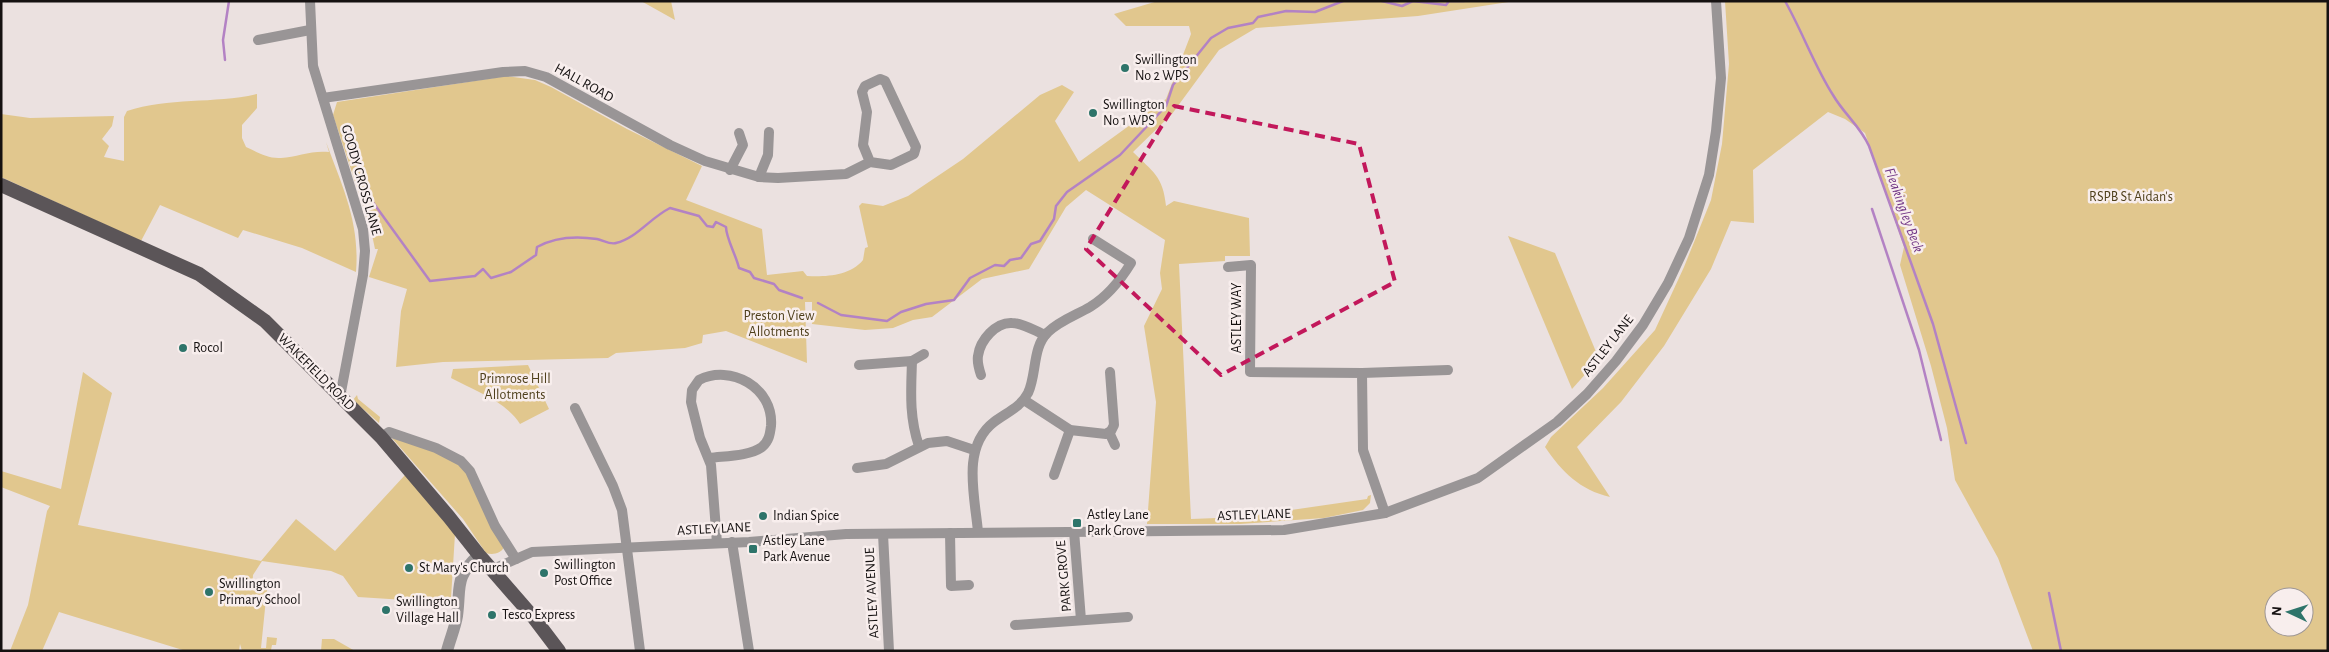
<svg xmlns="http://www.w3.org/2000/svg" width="2329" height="652" font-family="'Alegreya Sans',sans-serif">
  <rect width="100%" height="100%" fill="#ebe1e0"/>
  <g fill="#e1c78e" fill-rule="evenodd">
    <path d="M641,1H671L675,20Z"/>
    <path d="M1158,1H1515L1418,16L1256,28L1219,50L1172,114L1133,152C1153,172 1163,176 1166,206L1174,201L1249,218L1250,256H1225V261L1179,264L1191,519L1243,517L1367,499L1368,496L1371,495L1370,503L1363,510L1324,518L1240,524H1147L1156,402L1144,326L1162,289L1160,273L1165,240L1086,190L1066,207L1029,269L982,279L932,317L913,320L893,328L865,330L812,324V302H805L807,363L726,331L703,335L702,343L685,348L616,353L608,358L443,362L396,367L401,311L407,289L369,277L378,249H375L371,230L333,115L337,102L507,76L535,80L551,87L627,129L702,166L686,200L762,229L767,275L803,271L807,276C825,277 850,276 863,260L865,248L868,247L859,206L862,203L883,206L908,196L963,159L1040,95L1062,85L1074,92L1055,121L1079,162L1166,99L1191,34L1189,26H1126L1114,14Z"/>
    <path d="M1725,1H2328V651H2033L1998,558L1955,480L1947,428L1931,366L1900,265L1904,247L1865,133L1845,119L1828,112L1753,170L1754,223L1731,221L1711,269L1664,346L1621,402L1577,447L1610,497C1580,490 1562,472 1545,447L1551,437L1603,388L1655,330L1684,267L1711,200L1722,144L1729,64ZM2274,597H2304V627H2274Z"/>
    <path d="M257,94V108L242,125V138L246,147C257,152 268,159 281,158C297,157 312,150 329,152L326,142C343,188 360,223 356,272L302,248L243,230L238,238L160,205L141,241L1,177V114L30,118L114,116L112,126L102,139L109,146L104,157L124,161V117L127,111C168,97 215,104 257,94Z"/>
    <path d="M1508,236L1555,253L1599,359L1572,389Z"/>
    <path d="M528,365L549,409L520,424C506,401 473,390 451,378L453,369Z"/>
    <path d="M83,372L112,393L78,525L261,561L296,519L335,551L405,475L455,534L451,598L405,600L358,597L343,576L331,571L262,561L253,575L252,588L267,589L261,648H266L267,637L277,638L276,645H272L271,650L276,651H242L240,644L239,651H186L59,612L42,651H10L28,605L47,511L50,506L1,487V471L61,489Z"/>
    <path d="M357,395L358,399L380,417L379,423L353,400Z"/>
    <path d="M391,437L438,452L464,468L504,547C501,554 492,555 486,553L463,519Z"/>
    <path d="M322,639H334L355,651H321Z"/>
  </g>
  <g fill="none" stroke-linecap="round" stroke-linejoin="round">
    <g stroke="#b382c4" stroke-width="2.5">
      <path d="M1382,1L1402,6L1413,1L1446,5L1449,1H1464"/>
      <path d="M1785,1C1802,31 1815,67 1833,95C1844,114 1860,126 1869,146L1933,324L1966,443"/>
      <path d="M225,60L223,40L229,1"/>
      <path d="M372,201L430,281L475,276L483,269L491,278L511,272L536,255L537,247C555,237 577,236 597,239C603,240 610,245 616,243C637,238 650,218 670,208L699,216L707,226L713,227L716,222L726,227C726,238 736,255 739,268L750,272L754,278L774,284L779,290L802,298"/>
      <path d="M1872,209L1919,350L1941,440"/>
      <path d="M818,303L841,315L887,321L901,312L926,304L954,300L970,278L995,265L1004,266L1010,260L1021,258L1031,244L1040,241L1054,219L1056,206L1067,192L1120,155L1166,106L1173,85L1211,38L1228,28L1253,23L1258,17L1286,11L1315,12L1343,1"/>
      <path d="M2049,593L2061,651"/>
    </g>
    <g stroke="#999596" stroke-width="10">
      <path d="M310,1L313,66L363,229L365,251L363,275L340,397"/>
      <path d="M258,40L310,30"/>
      <path d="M323,98L503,72L525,71L546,77L670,145L705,161L759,177L778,178L846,174L870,162L891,165L914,154L916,147L885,81L880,79L865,86L862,92L867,112L863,145L870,162"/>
      <path d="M730,170L743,145L739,133"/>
      <path d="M759,177L768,155L769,132"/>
      <path d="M1228,267L1251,265L1250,372L1362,373L1363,450L1385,513"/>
      <path d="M912,361L924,354"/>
      <path d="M859,365L912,361C911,391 909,417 919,446"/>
      <path d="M1362,373L1448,370"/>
      <path d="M981,375C979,369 977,362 978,356C980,340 996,322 1012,323C1023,323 1035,331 1045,335"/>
      <path d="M1024,400L1070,430L1106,434L1111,431L1114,425L1110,372"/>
      <path d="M575,408L613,486L622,510L640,651"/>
      <path d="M1109,432L1115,445"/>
      <path d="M381,437L389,432L436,448L461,461L470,471L495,526L516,559"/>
      <path d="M710,458C725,456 750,456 762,447C769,441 770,434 771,426C774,387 730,364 699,380L692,390L691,402L700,438L711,465L717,543"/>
      <path d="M857,468L886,464L928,443L947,441L974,450"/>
      <path d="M1054,475L1070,430"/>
      <path d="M1074,531L1081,620"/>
      <path d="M978,532C975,497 961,447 994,422C1007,412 1020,408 1028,393C1037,374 1032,347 1048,332C1059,321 1076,315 1090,307C1108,296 1120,281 1131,263L1093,239"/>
      <path d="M950,533L951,586L969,585"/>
      <path d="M883,534L889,651"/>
      <path d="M732,542L749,651"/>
      <path d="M491,570L532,552L749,542L846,534L1284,530L1385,513L1478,478L1557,422L1587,394L1616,361L1643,325L1668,283L1689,238L1709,175L1716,131L1721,78L1716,1"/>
      <path d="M1015,625L1128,617"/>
    </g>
    <path stroke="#999596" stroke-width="12" d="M447,651C450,639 455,628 457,616C461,586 454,578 479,555"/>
    <path stroke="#5b5558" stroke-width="14" d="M1,185L199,274L265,321L381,437L449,517L479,555L534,618L559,651"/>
  </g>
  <path fill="none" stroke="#c2185b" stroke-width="4" stroke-dasharray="10 6" stroke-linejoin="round" d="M1174,106L1359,144L1395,282L1221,375L1086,249Z"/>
  <g fill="#2e746a" stroke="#f8eeed" stroke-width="2">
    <circle cx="1125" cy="68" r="5"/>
    <circle cx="1093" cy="113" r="5"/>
    <circle cx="183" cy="348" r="5"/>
    <circle cx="763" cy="516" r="5"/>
    <rect x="1072" y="518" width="10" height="10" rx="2.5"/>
    <rect x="748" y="544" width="10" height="10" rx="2.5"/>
    <circle cx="409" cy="568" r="5"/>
    <circle cx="544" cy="573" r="5"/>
    <circle cx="209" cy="592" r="5"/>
    <circle cx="386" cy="610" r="5"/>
    <circle cx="492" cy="615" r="5"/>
  </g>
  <g text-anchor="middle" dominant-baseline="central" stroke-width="5" stroke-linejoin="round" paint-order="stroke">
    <g font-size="14" fill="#151111" stroke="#f8eeed" text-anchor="start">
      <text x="1135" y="60">Swillington<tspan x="1135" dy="16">No 2 WPS</tspan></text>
      <text x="1103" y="105">Swillington<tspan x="1103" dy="16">No 1 WPS</tspan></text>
      <text x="193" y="348">Rocol</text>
      <text x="1087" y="515">Astley Lane<tspan x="1087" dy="16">Park Grove</tspan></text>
      <text x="773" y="516">Indian Spice</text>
      <text x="763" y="541">Astley Lane<tspan x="763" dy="16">Park Avenue</tspan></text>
      <text x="554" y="565">Swillington<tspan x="554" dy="16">Post Office</tspan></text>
      <text x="419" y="568">St Mary's Church</text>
      <text x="219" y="584">Swillington<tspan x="219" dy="16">Primary School</tspan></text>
      <text x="396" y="602">Swillington<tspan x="396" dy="16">Village Hall</tspan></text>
      <text x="502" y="615">Tesco Express</text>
    </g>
    <g font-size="14" fill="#151111" stroke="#f8eeed">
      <text transform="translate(584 83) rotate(29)">HALL ROAD</text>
      <text transform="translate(361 180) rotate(74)">GOODY CROSS LANE</text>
      <text transform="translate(1237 318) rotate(-90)">ASTLEY WAY</text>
      <text transform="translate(1608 346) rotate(-52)">ASTLEY LANE</text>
      <text transform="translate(316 372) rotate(45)">WAKEFIELD ROAD</text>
      <text transform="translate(1254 515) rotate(-2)">ASTLEY LANE</text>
      <text transform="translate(714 529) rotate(-3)">ASTLEY LANE</text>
      <text transform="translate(1064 576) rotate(-95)">PARK GROVE</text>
      <text transform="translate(872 593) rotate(-93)">ASTLEY AVENUE</text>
    </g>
    <g font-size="14" fill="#4e3f1b" stroke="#f8eeed">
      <text x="2131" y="197">RSPB St Aidan's</text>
      <text x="779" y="316">Preston View<tspan x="779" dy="16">Allotments</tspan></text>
      <text x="515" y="379">Primrose Hill<tspan x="515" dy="16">Allotments</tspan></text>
    </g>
    <g font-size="15" font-style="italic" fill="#723686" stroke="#f8eeed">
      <text transform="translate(1904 210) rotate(70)">Fleakingley Beck</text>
    </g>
  </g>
  <rect width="2329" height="652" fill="none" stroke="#151111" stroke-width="5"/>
  <g transform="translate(2289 612) rotate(274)"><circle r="24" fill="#f8eeed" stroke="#9d9695"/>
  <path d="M0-4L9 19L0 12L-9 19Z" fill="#2e746a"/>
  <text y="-8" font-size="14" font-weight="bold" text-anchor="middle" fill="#151111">N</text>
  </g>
</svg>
